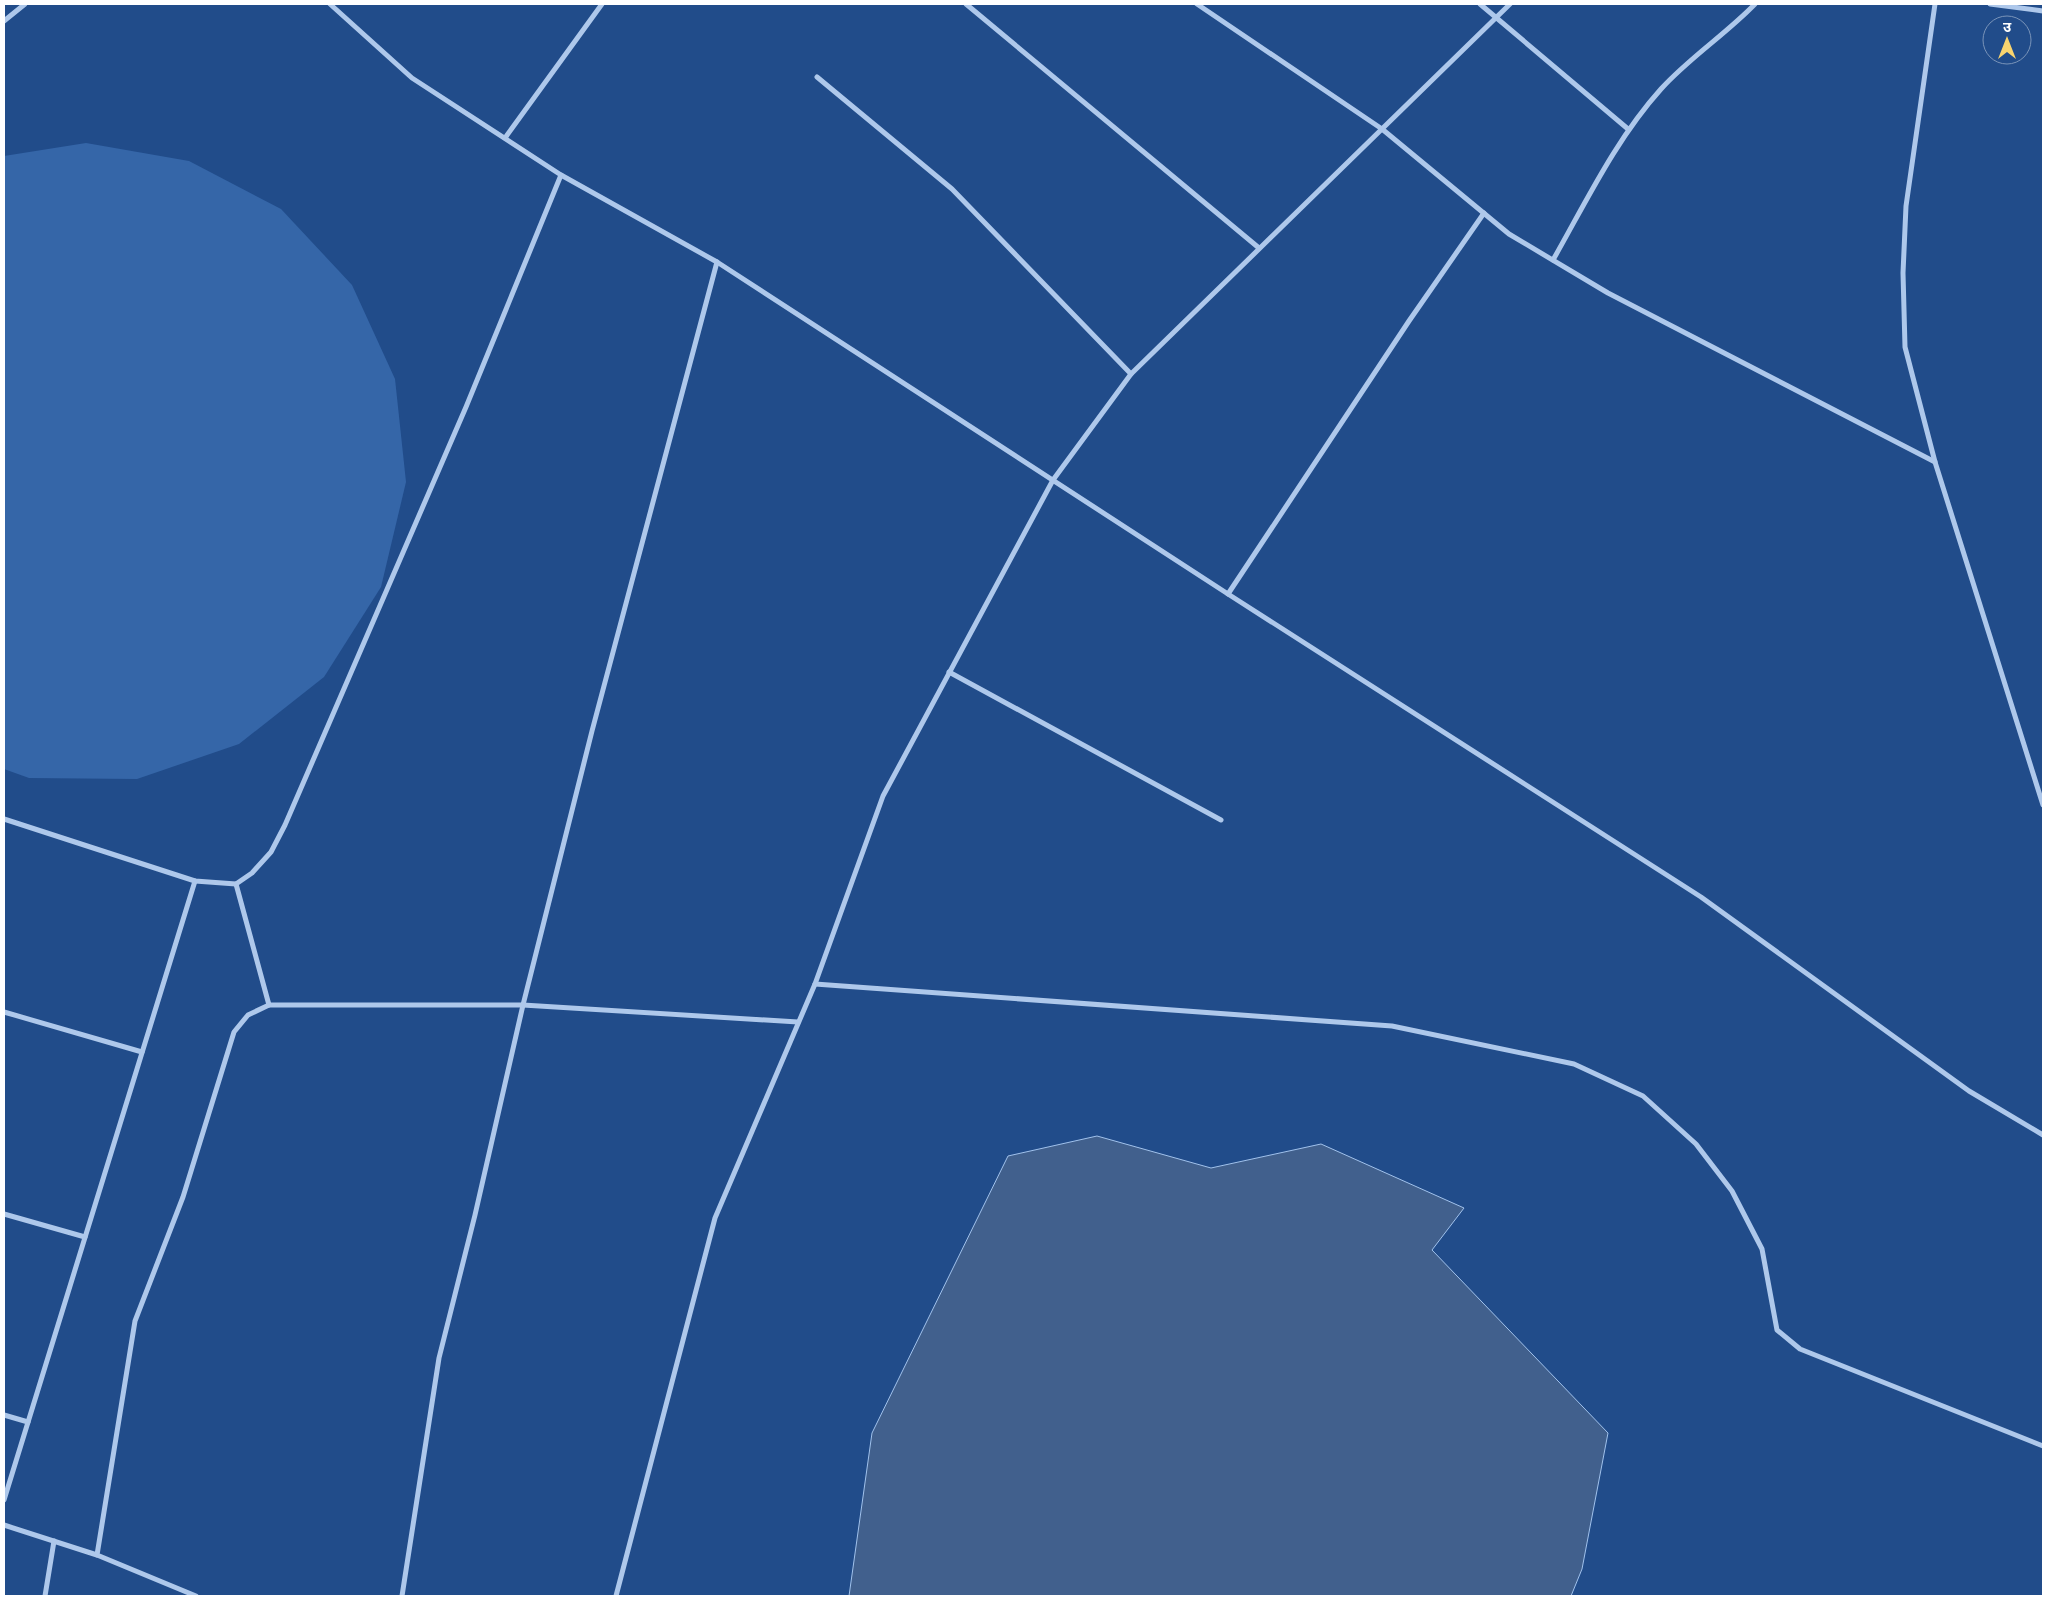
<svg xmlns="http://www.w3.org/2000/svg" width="2047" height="1600" font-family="Signika,'Noto Sans Devanagari',sans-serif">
  <rect width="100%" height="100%" fill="#214c8a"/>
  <path fill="#3566a8" d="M86,143L189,161L281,209L352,285L395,379L406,482L381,587L324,677L239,744L137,779L29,778L4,769V156Z"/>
  <path fill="#41608d" stroke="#a1c2ec" d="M1097,1136L1211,1168L1321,1144L1464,1208L1432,1250L1608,1433L1582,1569L1571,1596H849L872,1433L1008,1156Z"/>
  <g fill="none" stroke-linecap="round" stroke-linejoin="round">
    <g stroke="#aec8eb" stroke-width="5">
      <path d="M330,4L412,78L561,175L717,262L1228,594L1701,897L1969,1091L2043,1135"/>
      <path d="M966,4L1259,248"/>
      <path d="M1197,4L1382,129L1509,234L1608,293L1935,462"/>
      <path d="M1480,4L1628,129"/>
      <path d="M1935,4L1906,206L1903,273L1905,347L1935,462L2043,805"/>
      <path d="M1990,4L2043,11"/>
      <path d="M4,21L25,4"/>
      <path d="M817,77L952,189L1131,374"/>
      <path d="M505,138L602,4"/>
      <path d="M1553,260C1586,202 1616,139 1661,89C1689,58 1726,34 1755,4"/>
      <path d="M1228,594L1409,321L1484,213"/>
      <path d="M949,672L1221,820"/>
      <path d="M4,819L195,881L236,884L252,873L271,852L285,825L466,407L561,175"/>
      <path d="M236,884L269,1005"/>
      <path d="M815,984L1392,1026L1574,1064L1643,1096L1696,1144L1732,1191L1762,1249L1777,1330L1800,1349L2043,1446"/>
      <path d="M4,1012L142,1052"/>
      <path d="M4,1214L85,1237"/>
      <path d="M4,1415L28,1422"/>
      <path d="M4,1500L195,881"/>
      <path d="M4,1525L97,1555"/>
      <path d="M45,1596L54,1541"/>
      <path d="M196,1596L97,1555L135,1321L183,1197L234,1032L248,1015L269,1005H523L798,1022"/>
      <path d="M402,1596L439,1358L475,1215L523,1005L592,731L717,262"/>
      <path d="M616,1596L715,1218L815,984L883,796L1053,480L1131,374L1510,4"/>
    </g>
  </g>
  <rect width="2047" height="1600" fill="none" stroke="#ffffff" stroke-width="10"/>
  <g transform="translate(2007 40)"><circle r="24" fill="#214c8a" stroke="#7a94b9"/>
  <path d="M0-4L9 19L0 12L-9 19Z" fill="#f8d46f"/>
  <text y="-8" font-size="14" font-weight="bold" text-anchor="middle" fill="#ffffff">उ</text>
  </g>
</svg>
